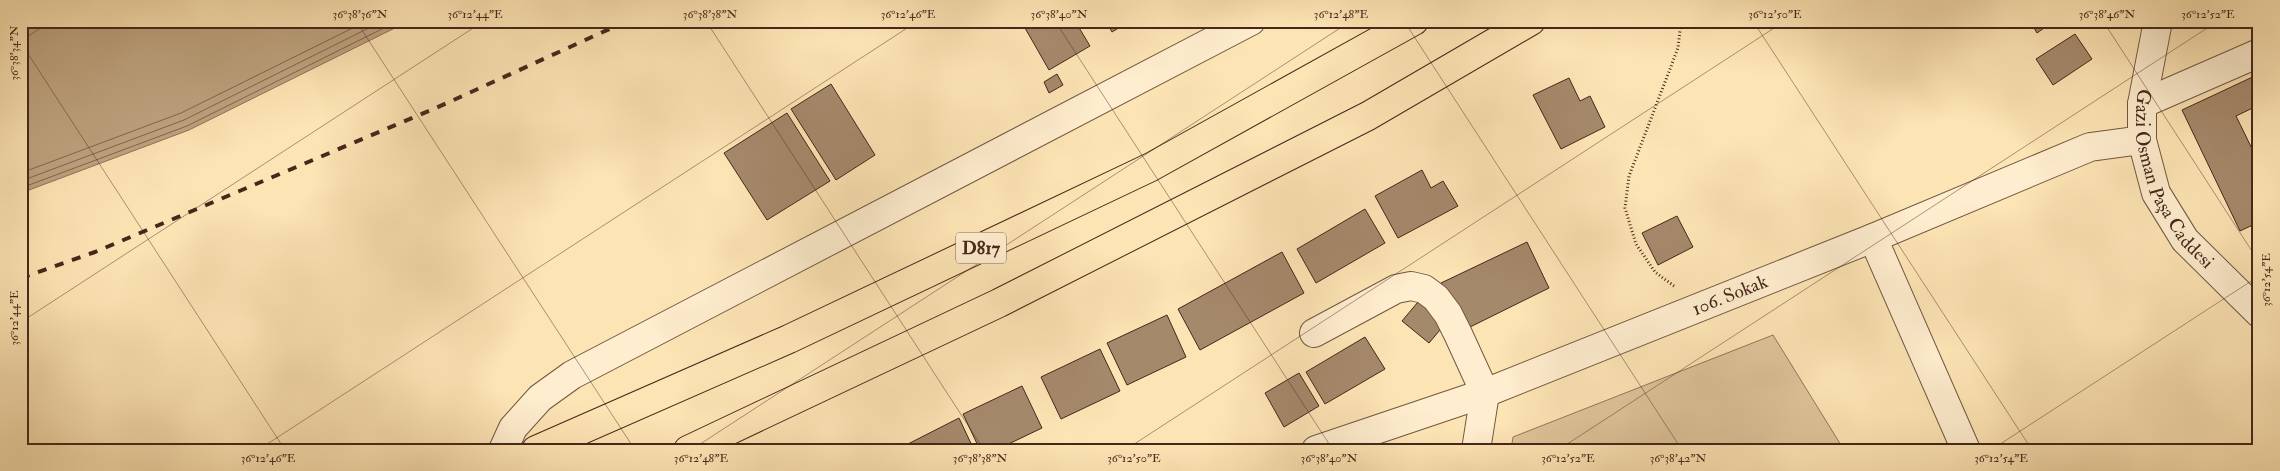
<svg xmlns="http://www.w3.org/2000/svg" width="2280" height="471" font-family="'IM FELL Double Pica',serif">
  <rect width="100%" height="100%" fill="#fde4b4"/>
  <filter id="stains"><feTurbulence type="fractalNoise" baseFrequency=".004" numOctaves="4"/><feColorMatrix values="0 0 0 0 .2 0 0 0 0 .09 0 0 0 0 .02 0 0 0 .5 -.17"/></filter>
  <radialGradient id="worn" r=".72"><stop offset=".6" stop-color="#630" stop-opacity="0"/><stop offset="1" stop-color="#630" stop-opacity=".3"/></radialGradient>
  <path fill="#dec49a" stroke="#92765a" d="M1773,335L1844,450H1511L1513,437Z"/>
  <path fill="#bea480" stroke="#8e7258" d="M21,21H409L189,130L21,193Z"/>
  <g fill="none" stroke-linecap="round" stroke-linejoin="round">
    <g stroke="#82664e" stroke-width="1">
      <path d="M21,173L181,113L367,21"/>
      <path d="M21,181L184,120L383,21"/>
      <path d="M21,188L187,126L398,21"/>
    </g>
  </g>
  <g fill="#a5896b" stroke="#45271b">
    <path d="M1021,21H1075L1090,46L1049,70Z"/>
    <path d="M1106,21H1130L1112,32Z"/>
    <path d="M2030,21H2054L2037,33Z"/>
    <path d="M2075,34L2092,59L2053,85L2036,59Z"/>
    <path d="M1057,74L1063,85L1049,93L1044,82Z"/>
    <path d="M2259,74V105L2236,116L2259,163V222L2240,231L2182,110Z"/>
    <path d="M1569,78L1580,101L1590,96L1605,127L1561,149L1533,95Z"/>
    <path d="M831,84L875,155L836,180L791,109Z"/>
    <path d="M787,113L830,181L767,220L724,153Z"/>
    <path d="M1422,170L1431,188L1443,181L1458,206L1398,238L1375,196Z"/>
    <path d="M1365,209L1385,243L1316,283L1297,249Z"/>
    <path d="M1677,216L1693,247L1658,265L1642,233Z"/>
    <path d="M1527,242L1549,288L1464,330L1441,283Z"/>
    <path d="M1282,252L1304,293L1200,350L1178,309Z"/>
    <path d="M1418,302L1445,324L1429,343L1402,321Z"/>
    <path d="M1167,315L1186,357L1127,385L1107,343Z"/>
    <path d="M1365,337L1385,369L1325,404L1306,372Z"/>
    <path d="M1100,349L1120,391L1061,419L1041,377Z"/>
    <path d="M1299,373L1319,406L1284,427L1265,393Z"/>
    <path d="M1022,386L1042,428L996,450H980L963,414Z"/>
    <path d="M959,418L974,450H906L904,446Z"/>
  </g>
  <g fill="none" stroke-linecap="round" stroke-linejoin="round">
    <defs>
      <g id="minor">
        <path d="M2142,104L2259,53"/>
        <path d="M1873,238L1966,450"/>
        <path d="M1314,333L1396,289L1411,286L1424,289L1436,298L1448,314L1458,334L1485,393L1476,450"/>
        <path d="M503,450L513,428L540,398L572,375L1251,21"/>
        <path id="s1" d="M1316,450L1485,393L1873,238L2090,147L2142,140"/>
      </g>
      <g id="tertiary">
        <path id="s2" d="M2158,21L2142,104V140L2156,193L2185,240L2259,313"/>
      </g>
      <g id="trunk">
        <path d="M536,450L789,339L1151,167L1414,21"/>
        <path d="M688,450L999,303L1368,116L1531,21"/>
      </g>
    </defs>
    <use href="#minor" stroke="#735641" stroke-width="30"/>
    <use href="#tertiary" stroke="#735641" stroke-width="30"/>
    <use href="#trunk" stroke="#45271b" stroke-width="30"/>
    <path stroke="#45271b" stroke-width="3" stroke-dasharray="1 2.5" stroke-linecap="butt" d="M1674,286L1655,272L1636,244L1625,208L1629,176L1678,48L1681,22"/>
    <use href="#minor" stroke="#feedce" stroke-width="28"/>
    <use href="#tertiary" stroke="#feedce" stroke-width="28"/>
    <use href="#trunk" stroke="#fde4b4" stroke-width="28"/>
    <path stroke="#45271b" stroke-width="4" stroke-dasharray="9 9" stroke-linecap="butt" d="M21,278L95,252L436,108L627,21"/>
  </g>
  <path fill="none" stroke="#45271b" stroke-width="1" stroke-opacity="0.45" d="M356,21L635,450M706,21L984,450M1055,21L1333,450M1404,21L1682,450M1753,21L2032,450M2103,21L2259,262M21,41L51,21M21,43L285,450M21,322L484,21M258,450L918,21M691,450L1351,21M1125,450L1785,21M1558,450L2218,21M1991,450L2259,276"/>
  <g text-anchor="middle" dominant-baseline="central" stroke-width="4" stroke-linejoin="round" paint-order="stroke">
    <rect fill="#feedce" stroke="#7c6251" stroke-width="1" x="956" y="232.5" width="50" height="31" rx="4"/>
    <g font-size="18" font-weight="bold" fill="#45271b">
      <text x="981" y="248">D817</text>
    </g>
    <g font-size="19" fill="#45271b" stroke="#feedce">
      <text stroke="none"><textPath href="#s2" startOffset="168">Gazi Osman Paşa Caddesi</textPath></text>
      <text stroke="none"><textPath href="#s1" startOffset="442">106. Sokak</textPath></text>
    </g>
  </g>
  <rect width="2280" height="471" fill="none" stroke="#fde4b4" stroke-width="55"/>
  <rect x="28" y="28" width="2224" height="416" fill="none" stroke="#45271b" stroke-width="2"/>
  <g font-size="12" text-anchor="middle" fill="#45271b">
    <text x="360" y="18">36°38'36"N</text>
    <text x="475" y="18">36°12'44"E</text>
    <text x="710" y="18">36°38'38"N</text>
    <text x="908" y="18">36°12'46"E</text>
    <text x="1059" y="18">36°38'40"N</text>
    <text x="1341" y="18">36°12'48"E</text>
    <text x="1775" y="18">36°12'50"E</text>
    <text x="2107" y="18">36°38'46"N</text>
    <text x="2208" y="18">36°12'52"E</text>
    <text transform="translate(14 53) rotate(-90)" y="4">36°38'34"N</text>
    <text transform="translate(2266 280) rotate(-90)" y="4">36°12'54"E</text>
    <text transform="translate(14 318) rotate(-90)" y="4">36°12'44"E</text>
    <text x="268" y="462">36°12'46"E</text>
    <text x="701" y="462">36°12'48"E</text>
    <text x="980" y="462">36°38'38"N</text>
    <text x="1134" y="462">36°12'50"E</text>
    <text x="1329" y="462">36°38'40"N</text>
    <text x="1568" y="462">36°12'52"E</text>
    <text x="1678" y="462">36°38'42"N</text>
    <text x="2001" y="462">36°12'54"E</text>
  </g>
  <rect width="100%" height="100%" filter="url(#stains)"/>
  <rect width="100%" height="100%" fill="url(#worn)"/>
</svg>
